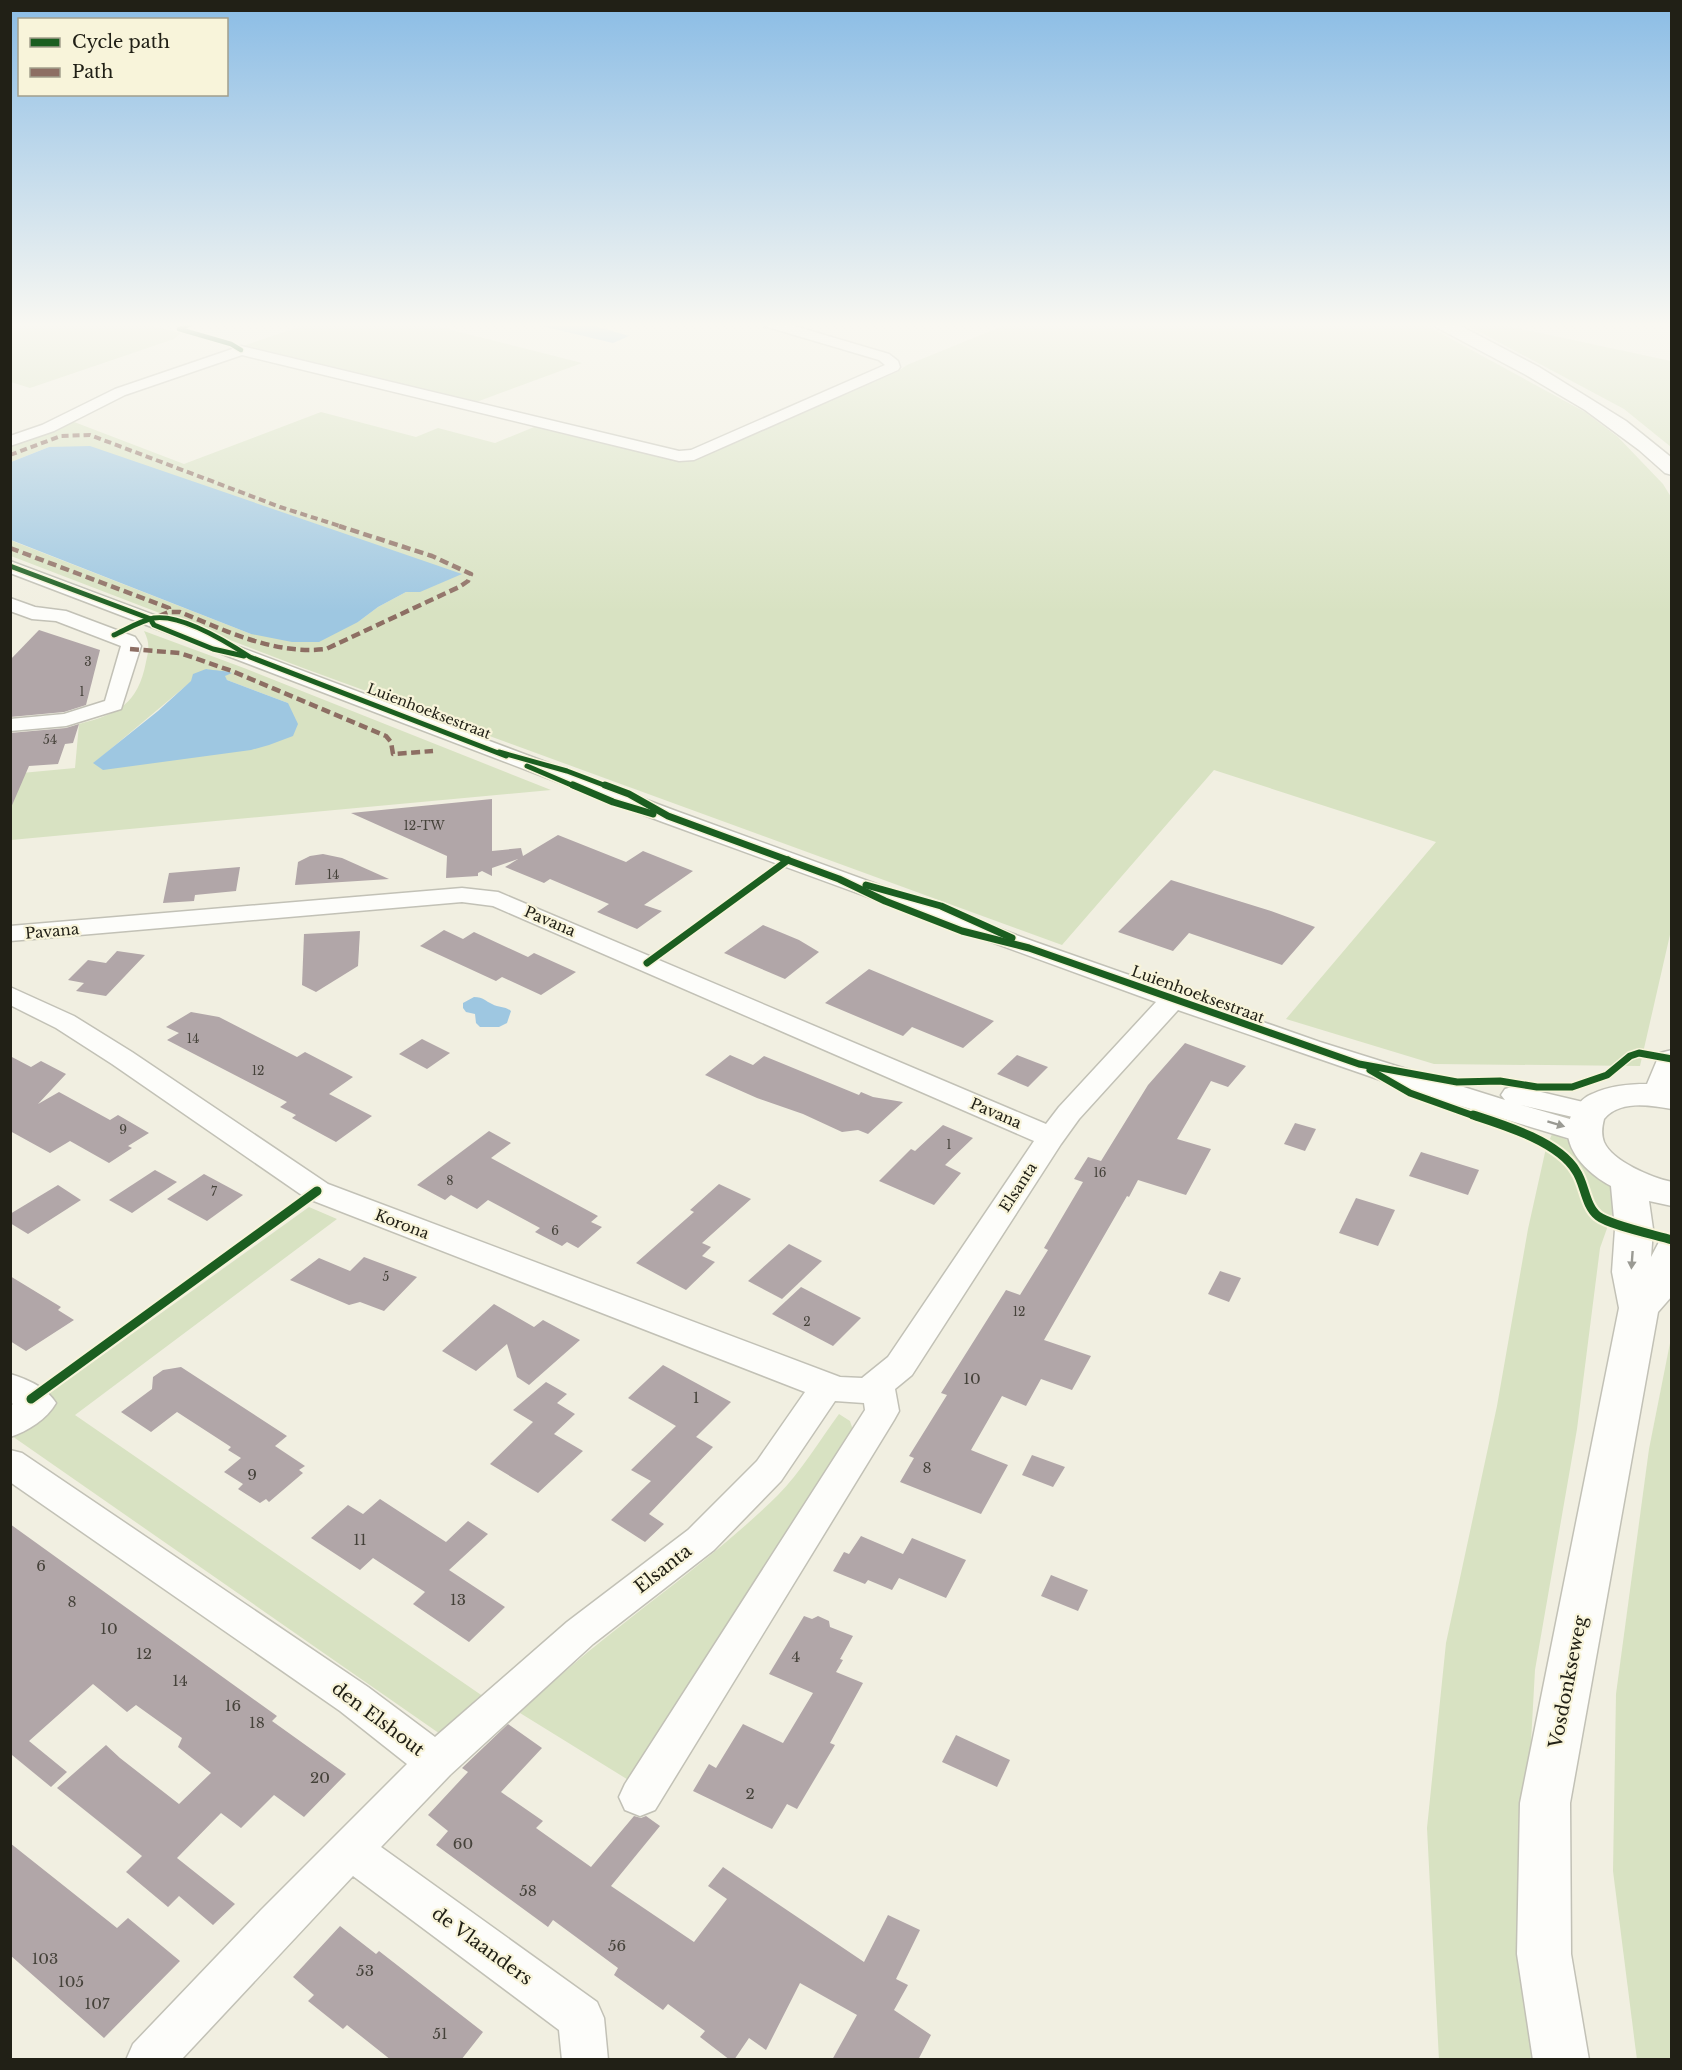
<svg xmlns="http://www.w3.org/2000/svg" width="1682" height="2070" font-family="'Libre Baskerville',serif">
  <rect width="100%" height="100%" fill="#f1efe1"/>
  <g fill="#d8e2c2" fill-rule="evenodd">
    <path d="M10,323H140L181,333L174,339L30,388L11,382Z"/>
    <path d="M310,323H424L582,363L471,404L243,346Z"/>
    <path d="M1010,323H1422L1585,412L1618,437L1663,484L1671,497L1672,926L1640,1066L1434,1064L1286,1019L1436,842L1214,770L1062,945L303,668L11,556L10,540L251,634L358,622L378,607L406,592H420L49,447L11,462V446L65,425L69,420L184,464L321,412L416,437L438,428L495,443L539,425L677,459L716,449L897,372L907,365Z"/>
    <path d="M1463,323H1493L1671,361V447L1624,409Z"/>
    <path d="M144,631L244,668L551,790L11,840V774L75,768L79,724C118,714 138,704 146,662C149,649 150,643 144,631ZM206,669L220,673L227,680L288,703L94,763Z"/>
    <path d="M1552,1134L1573,1142L1620,1192L1600,1248L1577,1429L1535,1670L1525,1850L1544,2059L1439,2060L1427,1828L1446,1643L1497,1406L1528,1229L1546,1148Z"/>
    <path d="M309,1207L337,1219L75,1415L487,1699L443,1736L12,1436L56,1403L47,1395Z"/>
    <path d="M1671,1338L1672,2059L1637,2060L1613,1871L1616,1694L1649,1449Z"/>
    <path d="M839,1414L850,1421L854,1433L630,1781L520,1713C600,1633 698,1574 778,1495C800,1473 820,1440 839,1414Z"/>
  </g>
  <g fill="#9ec7e1">
    <path d="M529,323H585L629,336L613,343Z"/>
    <path d="M90,446L462,574L420,592H406L378,607L358,622L319,642H292L251,634L11,540V462L49,447Z"/>
    <path d="M206,669C215,671 225,670 232,673L225,676L227,680L288,703L298,724L293,736L269,745L251,750L103,770L93,763L158,711L191,681L193,674Z"/>
    <path d="M474,997C484,997 485,1001 492,1004C499,1008 505,1006 511,1011L507,1023L499,1027H480L476,1023L475,1014L466,1012L463,1008V1003Z"/>
  </g>
  <g fill="#b1a6a8">
    <path d="M39,630L100,650L86,705L64,712L10,717V660Z"/>
    <path d="M79,724L73,743L65,744L58,764L29,766L10,810V733L66,728Z"/>
    <path d="M492,799V851L521,848L523,856L558,835L626,862L643,851L693,871L644,905L662,911L637,929L597,912L609,904L550,879L544,883L505,867L518,859L492,868V876L482,871L478,873V876L446,878L447,856L351,813Z"/>
    <path d="M323,854L342,858L389,879L295,885L298,862L310,856Z"/>
    <path d="M240,867L236,891L195,895L194,901L163,903L169,873Z"/>
    <path d="M1171,880L1271,911L1315,927L1282,965L1189,933L1173,951L1118,932Z"/>
    <path d="M763,925L799,940L819,952L785,979L724,953Z"/>
    <path d="M444,930L463,939L474,932L528,957L534,953L576,972L541,995L502,977L496,981L420,946Z"/>
    <path d="M360,931L358,966L316,992L302,985L304,934Z"/>
    <path d="M117,951L145,955L106,996L76,991L84,983L68,980L88,960L106,963Z"/>
    <path d="M869,969L924,992L994,1021L963,1048L912,1027L903,1036L825,1003Z"/>
    <path d="M191,1012L219,1017L297,1057L305,1052L353,1077L329,1094L372,1116L336,1142L292,1118L296,1115L280,1107L287,1102L167,1040L179,1033L166,1027Z"/>
    <path d="M422,1039L450,1053L427,1069L399,1054Z"/>
    <path d="M1185,1043L1246,1066L1228,1087L1211,1081L1177,1139L1211,1149L1186,1195L1138,1180L1129,1197L1127,1196L1044,1340L1091,1356L1072,1390L1041,1379L1026,1406L1002,1396L971,1450L1008,1465L981,1514L900,1482L914,1458L909,1456L947,1395L941,1393L1006,1290L1020,1295L1048,1250L1044,1248L1083,1182L1074,1179L1088,1157L1101,1161L1148,1085Z"/>
    <path d="M730,1055L753,1065L764,1056L859,1095L861,1092L873,1097L903,1102L868,1134L858,1130L842,1132L803,1114L757,1098L705,1075Z"/>
    <path d="M1017,1055L1048,1067L1028,1087L997,1074Z"/>
    <path d="M10,1056L31,1067L41,1061L66,1074L38,1104L59,1092L110,1120L118,1115L149,1133L128,1146L132,1148L109,1163L70,1141L50,1153L10,1131Z"/>
    <path d="M1295,1123L1316,1129L1305,1151L1284,1144Z"/>
    <path d="M943,1125L973,1138L945,1165L961,1173L934,1205L879,1181L911,1149L915,1151Z"/>
    <path d="M489,1131L511,1143L491,1158L598,1216L591,1222L602,1227L578,1248L567,1242L562,1246L535,1232L540,1228L488,1200L477,1209L451,1195L445,1200L417,1185Z"/>
    <path d="M1421,1152L1479,1170L1468,1195L1409,1176Z"/>
    <path d="M155,1170L177,1182L132,1213L109,1200Z"/>
    <path d="M204,1174L243,1195L207,1221L167,1199Z"/>
    <path d="M719,1184L751,1199L702,1243L711,1247L702,1256L715,1262L686,1290L636,1263L694,1212L690,1210Z"/>
    <path d="M58,1185L81,1200L28,1234L10,1223V1214Z"/>
    <path d="M1356,1198L1395,1210L1378,1246L1339,1233Z"/>
    <path d="M789,1244L822,1261L782,1299L748,1281Z"/>
    <path d="M364,1257L417,1277L384,1311L360,1302L349,1305L290,1280L319,1258L350,1271Z"/>
    <path d="M1220,1271L1241,1278L1229,1302L1208,1294Z"/>
    <path d="M10,1276L61,1307L58,1310L74,1320L26,1351L10,1341Z"/>
    <path d="M801,1287L861,1318L833,1346L772,1314Z"/>
    <path d="M494,1304L534,1327L543,1320L580,1340L529,1385L517,1377L507,1344L476,1371L442,1351Z"/>
    <path d="M663,1365L731,1402L696,1437L681,1428L713,1447L649,1514L664,1524L645,1542L611,1520L651,1481L631,1470L676,1426L628,1398Z"/>
    <path d="M181,1367L287,1436L275,1446L305,1466L299,1470L303,1473L269,1502L266,1499L260,1503L238,1489L243,1484L224,1472L241,1458L228,1450L231,1447L177,1412L151,1432L121,1412L152,1389L153,1377L163,1370Z"/>
    <path d="M546,1382L567,1394L557,1403L575,1414L554,1434L583,1451L538,1493L490,1464L533,1422L513,1410Z"/>
    <path d="M1032,1455L1065,1467L1053,1487L1022,1475Z"/>
    <path d="M380,1499L446,1542L468,1521L488,1534L449,1570L505,1607L469,1642L413,1604L425,1592L373,1558L360,1570L311,1538L348,1505L363,1514Z"/>
    <path d="M10,1524L277,1716L272,1721L346,1774L304,1817L274,1795L241,1828L221,1813L177,1858L235,1904L213,1925L179,1896L168,1907L126,1872L142,1856L57,1788L106,1745L120,1758L179,1804L211,1773L178,1747L182,1738L136,1705L127,1712L93,1684L29,1741L67,1772L51,1787L12,1755L10,1757Z"/>
    <path d="M861,1536L903,1554L912,1538L966,1560L946,1598L899,1578L892,1590L868,1580L865,1584L833,1571L844,1552L849,1554Z"/>
    <path d="M1051,1575L1088,1590L1078,1611L1041,1596Z"/>
    <path d="M804,1616L812,1619L818,1616L829,1621L830,1627L853,1636L840,1659L843,1660L836,1672L863,1683L830,1743L835,1745L797,1809L787,1804L772,1829L693,1791L709,1764L716,1768L743,1724L783,1743L813,1693L769,1674Z"/>
    <path d="M508,1724L542,1748L501,1792L543,1821L536,1828L591,1867L634,1816L641,1818L646,1816L660,1826L611,1886L694,1942L727,1899L708,1886L723,1867L864,1962L888,1915L920,1930L896,1979L908,1985L894,2010L931,2035L918,2060H832L857,2015L800,1983L766,2050L749,2038L734,2060H730L700,2037L705,2031L668,2004L663,2010L614,1975L618,1968L553,1920L548,1927L436,1845L448,1831L428,1815L468,1772L462,1768Z"/>
    <path d="M956,1735L1010,1760L997,1787L942,1762Z"/>
    <path d="M10,1843L117,1928L128,1918L180,1961L104,2038L10,1955Z"/>
    <path d="M340,1926L376,1954L379,1951L483,2032L461,2060H391L347,2025L343,2029L308,2001L314,1995L293,1977Z"/>
  </g>
  <g fill="none" stroke-linecap="round" stroke-linejoin="round">
    <defs>
      <g id="street">
        <path d="M762,323H784L889,354L898,361L900,367L898,370L694,460L679,461L242,355L125,395L54,431L10,446V436L42,425L115,389L241,346L679,451L691,450L885,365L879,360L764,326Z"/>
        <path d="M10,561L676,811L1038,943L1320,1042L1505,1100L1501,1095L1505,1089L1515,1086L1600,1106L1604,1112L1600,1118L1590,1121L1521,1105L1594,1126L1598,1133L1594,1140L1584,1142L1574,1140L1424,1095L1178,1010L1079,1119L1061,1144L912,1375L895,1389L899,1411L894,1420L655,1810L640,1816L625,1810L619,1797L625,1784L865,1410L864,1403L835,1401L781,1481L714,1550L593,1644L450,1775L381,1847L597,2002L604,2018L608,2060H562L559,2030L353,1876L181,2060H126L133,2044L261,1910L407,1764L340,1711L10,1482V1450L22,1453L368,1687L435,1737L567,1622L688,1530L757,1461L805,1392L306,1198L112,1064L56,1028L10,1005V987L74,1016L132,1052L328,1184L840,1377L862,1378L888,1357L1034,1141L493,906L462,902L10,941V926L462,888L498,892L1046,1124L1059,1107L1156,1002L660,821L10,573Z"/>
        <path d="M10,598L35,607L66,611L135,637L141,646L121,709L66,726L10,731V719L64,714L105,701L121,646L56,621L32,619L10,611Z"/>
        <path d="M10,1374C27,1379 47,1388 56,1403C47,1419 28,1431 10,1437V1406L13,1404L10,1402Z"/>
      </g>
      <g id="secondary">
        <path d="M1434,323H1455L1539,367L1626,421L1672,458V475L1665,473L1639,450L1585,410L1526,375L1436,327Z"/>
        <path d="M1672,1050V1109C1649,1105 1620,1100 1604,1119C1602,1127 1601,1134 1604,1142C1612,1161 1652,1178 1672,1182V1206L1649,1201L1653,1229L1651,1257L1659,1242L1672,1238V1296L1658,1312L1570,1803L1571,1954L1589,2060H1533L1517,1954L1520,1803L1619,1308L1612,1272L1615,1229L1611,1186C1583,1171 1554,1140 1575,1109C1580,1102 1584,1097 1592,1094C1609,1086 1628,1084 1647,1084L1660,1053Z"/>
      </g>
    </defs>
    <use href="#street" stroke="#c2c1b6" stroke-width="3"/>
    <use href="#secondary" stroke="#c2c1b6" stroke-width="3"/>
    <use href="#street" fill="#fdfdfa" fill-rule="evenodd"/>
    <use href="#secondary" fill="#fdfdfa" fill-rule="evenodd"/>
    <path stroke="#8d6e63" stroke-width="4" stroke-dasharray="7 4" stroke-linecap="butt" d="M10,455L61,436L90,435L280,507L343,527"/>
    <g stroke="#8d6e63" stroke-width="4.5" stroke-dasharray="9 4.5" stroke-linecap="butt">
      <path d="M10,548L169,608V612"/>
      <path d="M159,616L169,612H180C226,631 275,655 326,649L459,587L468,581L471,574L432,556L339,526"/>
      <path d="M130,649L180,653L232,671L386,736L391,742L393,754L433,751"/>
    </g>
    <defs>
      <path id="cycleway-far3" d="M193,323L179,329L231,344L241,350"/>
      <g id="cycleway-far2">
        <path d="M10,566L151,619"/>
        <path d="M152,622L154,625L213,649L244,656"/>
        <path d="M114,635C127,629 140,621 154,618C182,614 227,642 250,657L506,756"/>
        <path d="M499,752L567,771L609,787"/>
        <path d="M527,766L576,787"/>
      </g>
      <g id="cycleway-far1">
        <path d="M573,785L613,802L653,814"/>
        <path d="M605,785L629,794L668,816L839,879L885,901L962,931L1029,948L1359,1064L1457,1082L1500,1081L1537,1087H1572L1607,1075L1630,1056L1639,1053L1672,1059"/>
        <path d="M866,885L941,906L1012,938"/>
        <path d="M647,963L788,860"/>
        <path d="M1370,1070L1410,1093L1477,1117"/>
      </g>
      <g id="cycleway">
        <path d="M1473,1115C1504,1125 1559,1142 1576,1171C1585,1184 1585,1206 1598,1216C1609,1225 1656,1235 1672,1240"/>
        <path d="M31,1399L317,1191"/>
      </g>
    </defs>
    <use href="#cycleway-far3" stroke="#f8f4da" stroke-width="7"/>
    <use href="#cycleway-far2" stroke="#f8f4da" stroke-width="8"/>
    <use href="#cycleway-far1" stroke="#f8f4da" stroke-width="10"/>
    <use href="#cycleway" stroke="#f8f4da" stroke-width="13"/>
    <use href="#cycleway-far3" stroke="#1b5e20" stroke-width="4.5"/>
    <use href="#cycleway-far2" stroke="#1b5e20" stroke-width="5"/>
    <use href="#cycleway-far1" stroke="#1b5e20" stroke-width="7"/>
    <use href="#cycleway" stroke="#1b5e20" stroke-width="9"/>
  </g>
  <defs><path id="oneway-solid" d="M-6-.8H1V-3.2L6.5 0L1 3.2V.8H-6Z" transform="scale(1.5)"/></defs>
  <g fill="#9a9a93">
    <use href="#oneway-solid" transform="translate(1556 1124) rotate(17)"/>
    <use href="#oneway-solid" transform="translate(1632 1260) rotate(94)"/>
  </g>
  <linearGradient id="sky" x2="0" y2="1"><stop stop-color="#8abce5"/><stop offset="0.53" stop-color="#f9f8f2"/><stop offset="1" stop-color="#f9f8f2" stop-opacity="0"/></linearGradient>
  <rect width="1682" height="613" fill="url(#sky)"/>
  <g text-anchor="middle" dominant-baseline="central" stroke-width="4.5" stroke-linejoin="round" paint-order="stroke">
    <g font-size="12" fill="#45423a">
      <text x="88" y="661">3</text>
      <text x="82" y="691">1</text>
      <text x="50" y="739">54</text>
      <text x="424" y="825">12-TW</text>
      <text x="333" y="874">14</text>
      <text x="193" y="1038">14</text>
      <text x="258" y="1070">12</text>
      <text x="123" y="1129">9</text>
      <text x="949" y="1144">1</text>
      <text x="1100" y="1172">16</text>
      <text x="450" y="1180">8</text>
      <text x="214" y="1191">7</text>
      <text x="555" y="1230">6</text>
      <text x="386" y="1276">5</text>
      <text x="1019" y="1311">12</text>
      <text x="807" y="1321">2</text>
    </g>
    <g font-size="14" fill="#212016" stroke="#f8f4da">
      <text transform="translate(429 711) rotate(21)">Luienhoeksestraat</text>
    </g>
    <g font-size="15" fill="#212016" stroke="#f8f4da">
      <text transform="translate(550 921) rotate(23)">Pavana</text>
      <text transform="translate(52 931) rotate(-5)">Pavana</text>
      <text transform="translate(1198 994) rotate(20)">Luienhoeksestraat</text>
      <text transform="translate(996 1113) rotate(23)">Pavana</text>
      <text transform="translate(1018 1187) rotate(-57)">Elsanta</text>
      <text transform="translate(402 1224) rotate(21)">Korona</text>
    </g>
    <g font-size="15" fill="#45423a">
      <text x="972" y="1378">10</text>
      <text x="696" y="1397">1</text>
      <text x="927" y="1467">8</text>
      <text x="252" y="1474">9</text>
      <text x="360" y="1539">11</text>
      <text x="41" y="1565">6</text>
      <text x="458" y="1599">13</text>
      <text x="72" y="1601">8</text>
      <text x="109" y="1628">10</text>
      <text x="144" y="1653">12</text>
      <text x="796" y="1656">4</text>
      <text x="180" y="1680">14</text>
      <text x="233" y="1705">16</text>
      <text x="257" y="1722">18</text>
      <text x="320" y="1777">20</text>
      <text x="750" y="1793">2</text>
      <text x="463" y="1843">60</text>
      <text x="528" y="1890">58</text>
      <text x="617" y="1945">56</text>
      <text x="45" y="1958">103</text>
      <text x="365" y="1970">53</text>
      <text x="71" y="1981">105</text>
      <text x="97" y="2003">107</text>
      <text x="440" y="2033">51</text>
    </g>
    <g font-size="18" fill="#212016" stroke="#f8f4da">
      <text transform="translate(663 1569) rotate(-38)">Elsanta</text>
      <text transform="translate(1568 1682) rotate(-79)">Vosdonkseweg</text>
      <text transform="translate(378 1719) rotate(37)">den Elshout</text>
      <text transform="translate(482 1946) rotate(36)">de Vlaanders</text>
    </g>
  </g>
  <rect width="1682" height="2070" fill="none" stroke="#212016" stroke-width="24"/>
  <rect x="18" y="18" width="210" height="78" fill="#f8f4da" stroke="#a29f8c" stroke-width="1.5"/>
  <rect x="30" y="38" width="30" height="9" fill="#1b5e20" stroke="#a29f8c" stroke-width="1.5"/>
  <text x="72" y="48" font-size="18" fill="#212016">Cycle path</text>
  <rect x="30" y="68" width="30" height="9" fill="#8d6e63" stroke="#a29f8c" stroke-width="1.5"/>
  <text x="72" y="78" font-size="18" fill="#212016">Path</text>
</svg>
